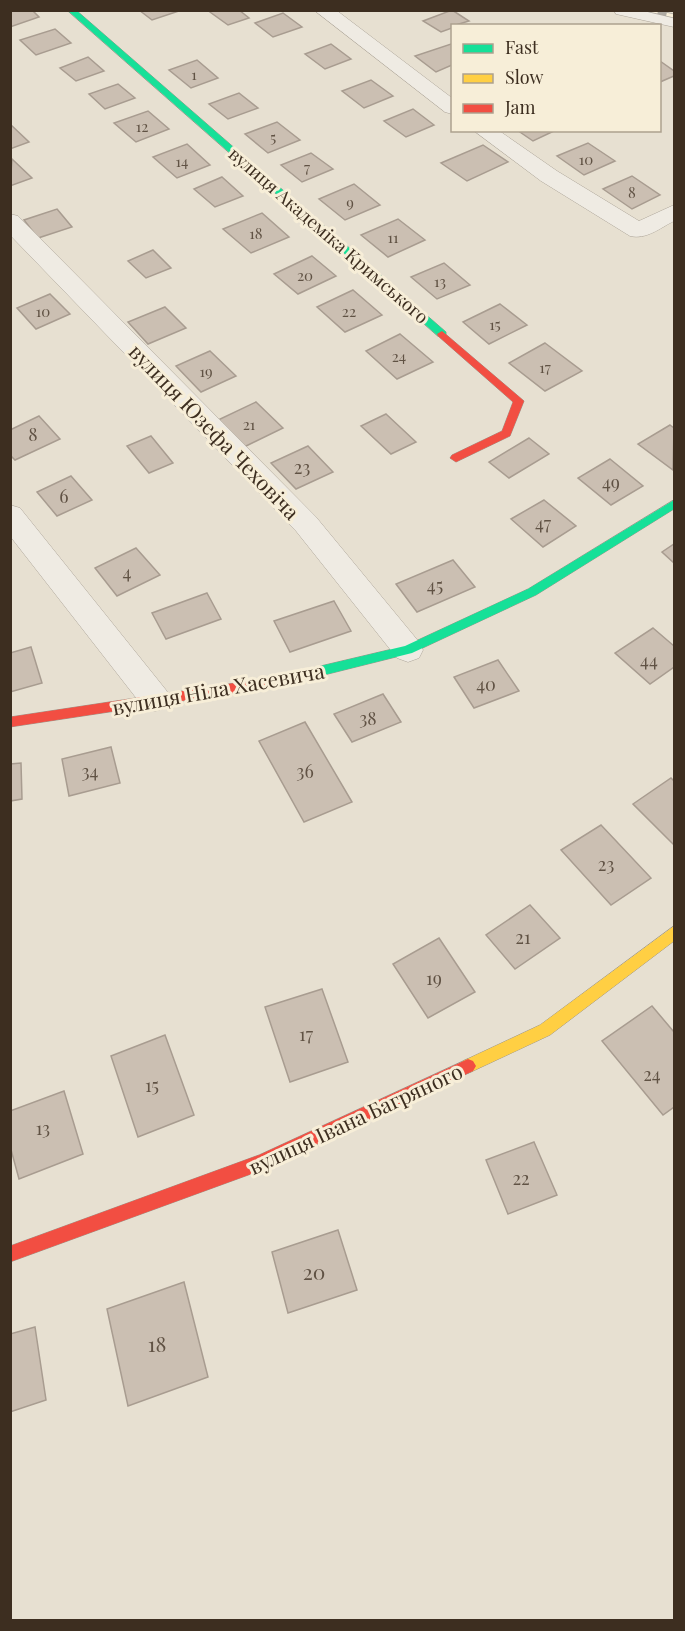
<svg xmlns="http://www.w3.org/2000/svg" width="685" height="1631" font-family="'Playfair Display',serif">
  <rect width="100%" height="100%" fill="#e7e0d1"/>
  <g fill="#cbbfb2" stroke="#a89c90" stroke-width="1.5">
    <path d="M10,10H32L39,17L10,27Z"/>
    <path d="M139,10H179V11L152,20Z"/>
    <path d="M213,10H239L249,18L228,25L210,12Z"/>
    <path d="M452,10L469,21L452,26V28L441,32L423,21Z"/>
    <path d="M283,13L302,27L273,37L255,23Z"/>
    <path d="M55,29L71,43L36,55L20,40Z"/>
    <path d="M331,44L351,59L325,69L305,54Z"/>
    <path d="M451,44L452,45V65L436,72L415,56Z"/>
    <path d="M88,57L104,71L76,81L60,68Z"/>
    <path d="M197,60L218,78L191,88L169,70Z"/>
    <path d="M660,61L674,71V76L660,82Z"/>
    <path d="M371,80L393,96L364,108L342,91Z"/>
    <path d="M118,84L135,98L105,109L89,94Z"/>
    <path d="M239,93L258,108L228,119L209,104Z"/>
    <path d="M413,109L434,125L406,137L384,121Z"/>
    <path d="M148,111L169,129L136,142L114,123Z"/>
    <path d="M277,122L300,140L268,153L245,134Z"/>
    <path d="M10,124L29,142L10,149Z"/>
    <path d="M517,130H556L533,141Z"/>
    <path d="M588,143L615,161L584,175L557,156Z"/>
    <path d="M187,144L210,165L177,178L153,157Z"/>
    <path d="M483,145L508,162L467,181L441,163Z"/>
    <path d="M311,153L333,169L302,182L281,165Z"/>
    <path d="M12,159L32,178L10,186Z"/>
    <path d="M632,176L660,195L632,209L603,189Z"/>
    <path d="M222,177L243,196L215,207L194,189Z"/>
    <path d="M354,184L380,205L345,220L319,199Z"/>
    <path d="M57,209L72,227L38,238L24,220Z"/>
    <path d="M262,213L289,237L251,253L223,229Z"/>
    <path d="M398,219L425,240L388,257L361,235Z"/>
    <path d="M153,250L171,268L146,278L128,261Z"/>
    <path d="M312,256L336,276L298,294L274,274Z"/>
    <path d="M444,263L470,285L437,299L411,277Z"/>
    <path d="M353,290L382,315L345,332L317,307Z"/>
    <path d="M50,294L70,314L36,329L17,308Z"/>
    <path d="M500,304L527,325L489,344L463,322Z"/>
    <path d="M165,307L186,328L148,344L128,322Z"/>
    <path d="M400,334L433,362L397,379L366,351Z"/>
    <path d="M545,343L582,371L545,391L509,363Z"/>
    <path d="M210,351L236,376L201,392L176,366Z"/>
    <path d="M256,402L283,428L242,448L216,421Z"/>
    <path d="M386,414L416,442L391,454L361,426Z"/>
    <path d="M39,416L60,439L15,460L10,455V430Z"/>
    <path d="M670,425L674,428L673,470L638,444Z"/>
    <path d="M151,436L173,463L149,473L127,446Z"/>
    <path d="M529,438L549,454L509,478L489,462Z"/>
    <path d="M308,446L333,472L296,489L271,463Z"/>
    <path d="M610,459L643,486L611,505L578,478Z"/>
    <path d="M71,476L92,500L57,516L37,492Z"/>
    <path d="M544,500L576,526L543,547L511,519Z"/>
    <path d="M674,544V563L662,552Z"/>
    <path d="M136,548L160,575L117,596L95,568Z"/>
    <path d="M453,560L475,587L417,612L396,584Z"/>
    <path d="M207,593L221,619L166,639L152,613Z"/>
    <path d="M334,601L351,631L290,652L274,621Z"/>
    <path d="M653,628L674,646V667L650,684L615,653Z"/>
    <path d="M31,647L42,683L10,692V653Z"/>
    <path d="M498,660L519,691L474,708L454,677Z"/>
    <path d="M383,694L401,722L352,742L334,714Z"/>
    <path d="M305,722L352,802L304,822L259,741Z"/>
    <path d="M111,747L120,783L69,796L62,759Z"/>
    <path d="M21,763L22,799L10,801V764Z"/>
    <path d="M671,778L674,781V845L633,804Z"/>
    <path d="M601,825L651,878L611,905L561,850Z"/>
    <path d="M530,905L560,938L515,969L486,935Z"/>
    <path d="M439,938L475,992L428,1018L393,964Z"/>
    <path d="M322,989L348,1062L290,1082L265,1007Z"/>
    <path d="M652,1006L674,1032V1107L663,1115L602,1041Z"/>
    <path d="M165,1035L194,1115L138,1137L111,1056Z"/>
    <path d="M64,1091L83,1154L19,1179L10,1146V1111Z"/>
    <path d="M534,1142L557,1195L508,1214L486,1160Z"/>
    <path d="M338,1230L357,1290L288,1313L272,1252Z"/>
    <path d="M184,1282L208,1377L128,1406L107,1309Z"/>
    <path d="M35,1327L46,1400L10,1412V1334Z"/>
  </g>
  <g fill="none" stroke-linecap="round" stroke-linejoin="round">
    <defs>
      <g id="street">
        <path d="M314,10H336L452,98V114L445,112Z"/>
        <path d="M614,10H652L674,15V27L616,14Z"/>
        <path d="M473,130H498L557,171L639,221L674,205V221C660,228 646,240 630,236L541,181Z"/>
        <path d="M10,214L18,216L316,517L419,642L423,650L419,658L408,662L397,658L296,531L10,235Z"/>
        <path d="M10,505L20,508L166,690L171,699L166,708L155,711L144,708L10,536Z"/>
      </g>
      <g id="fast">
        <path d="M67,10H76L446,332V336H438Z"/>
        <path d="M674,500V509L536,595L412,653L312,678L306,673L312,668L405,646L528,589Z"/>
      </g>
      <path id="slow" d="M674,926V941L550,1035L473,1071L468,1073L463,1071L460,1066L463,1061L540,1025Z"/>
      <g id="jam">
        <path d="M442,331L524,401L510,436L456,462L450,458L452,455L502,431L513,402L438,336L437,334Z"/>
        <path d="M312,668L316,669L318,673L316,677L268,688L10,727V717L268,678Z"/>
        <path d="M468,1059L473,1061L476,1066L473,1071L262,1170L10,1262V1246L259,1155Z"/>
      </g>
    </defs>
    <use href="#street" stroke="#ada599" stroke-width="1"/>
    <use href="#fast" stroke="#9c958a" stroke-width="1"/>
    <use href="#slow" stroke="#9c958a" stroke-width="1"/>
    <use href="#jam" stroke="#9c958a" stroke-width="1"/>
    <use href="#street" fill="#efebe3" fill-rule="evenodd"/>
    <use href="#fast" fill="#16e098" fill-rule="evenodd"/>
    <use href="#slow" fill="#ffcf43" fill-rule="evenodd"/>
    <use href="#jam" fill="#f24e42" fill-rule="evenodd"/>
    <defs>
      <path id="rail" d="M649,10L674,16"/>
    </defs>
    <use href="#rail" stroke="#afaaa2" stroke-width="4.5"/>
    <use href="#rail" stroke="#f7eed8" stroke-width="3" stroke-dasharray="9" stroke-linecap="butt"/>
  </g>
  <g text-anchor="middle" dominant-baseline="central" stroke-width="6" stroke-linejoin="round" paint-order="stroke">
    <g font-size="15" fill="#605244">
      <text x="194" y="74">1</text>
      <text x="142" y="126">12</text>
      <text x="273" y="137">5</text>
      <text x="586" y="159">10</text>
      <text x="182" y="161">14</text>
      <text x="307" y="167">7</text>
      <text x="632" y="192">8</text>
      <text x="350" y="202">9</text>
      <text x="256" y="233">18</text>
      <text x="393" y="237">11</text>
      <text x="305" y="275">20</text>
      <text x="440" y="281">13</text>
      <text x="43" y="311">10</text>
      <text x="349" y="311">22</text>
      <text x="495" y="324">15</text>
      <text x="399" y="356">24</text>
      <text x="545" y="367">17</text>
      <text x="206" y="371">19</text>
      <text x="249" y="424">21</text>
    </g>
    <g font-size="18" fill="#3d2e20" stroke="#f7eed8">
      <text transform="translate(329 235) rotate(41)">вулиця Академіка Кримського</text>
    </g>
    <g font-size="18" fill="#605244">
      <text x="33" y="434">8</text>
      <text x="302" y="467">23</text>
      <text x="611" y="482">49</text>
      <text x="64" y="496">6</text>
      <text x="543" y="523">47</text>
      <text x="127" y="572">4</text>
      <text x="435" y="585">45</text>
      <text x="649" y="660">44</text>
      <text x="486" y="684">40</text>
      <text x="368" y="718">38</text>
      <text x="90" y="771">34</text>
      <text x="305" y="771">36</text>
      <text x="606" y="864">23</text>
      <text x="523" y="937">21</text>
      <text x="434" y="978">19</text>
      <text x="306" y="1034">17</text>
      <text x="652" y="1074">24</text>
      <text x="152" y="1085">15</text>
      <text x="43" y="1128">13</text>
      <text x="521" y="1178">22</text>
    </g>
    <g font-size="21" fill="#3d2e20" stroke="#f7eed8">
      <text transform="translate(215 431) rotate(46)">вулиця Юзефа Чеховіча</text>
      <text transform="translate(218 688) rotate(-10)">вулиця Ніла Хасевича</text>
      <text transform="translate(355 1118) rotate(-25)">вулиця Івана Багряного</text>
    </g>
    <g font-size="21" fill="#605244">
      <text x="314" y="1271">20</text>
      <text x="157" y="1343">18</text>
    </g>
  </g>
  <rect width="685" height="1631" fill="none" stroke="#3d2e20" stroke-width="24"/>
  <rect x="451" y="24" width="210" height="108" fill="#f7eed8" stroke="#ada18e" stroke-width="1.5"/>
  <rect x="463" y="44" width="30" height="9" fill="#16e098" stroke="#ada18e" stroke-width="1.5"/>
  <text x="505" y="54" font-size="18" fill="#3d2e20">Fast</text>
  <rect x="463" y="74" width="30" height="9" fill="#ffcf43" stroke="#ada18e" stroke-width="1.5"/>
  <text x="505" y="84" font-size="18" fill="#3d2e20">Slow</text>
  <rect x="463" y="104" width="30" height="9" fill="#f24e42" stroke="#ada18e" stroke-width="1.5"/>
  <text x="505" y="114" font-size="18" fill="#3d2e20">Jam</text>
</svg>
